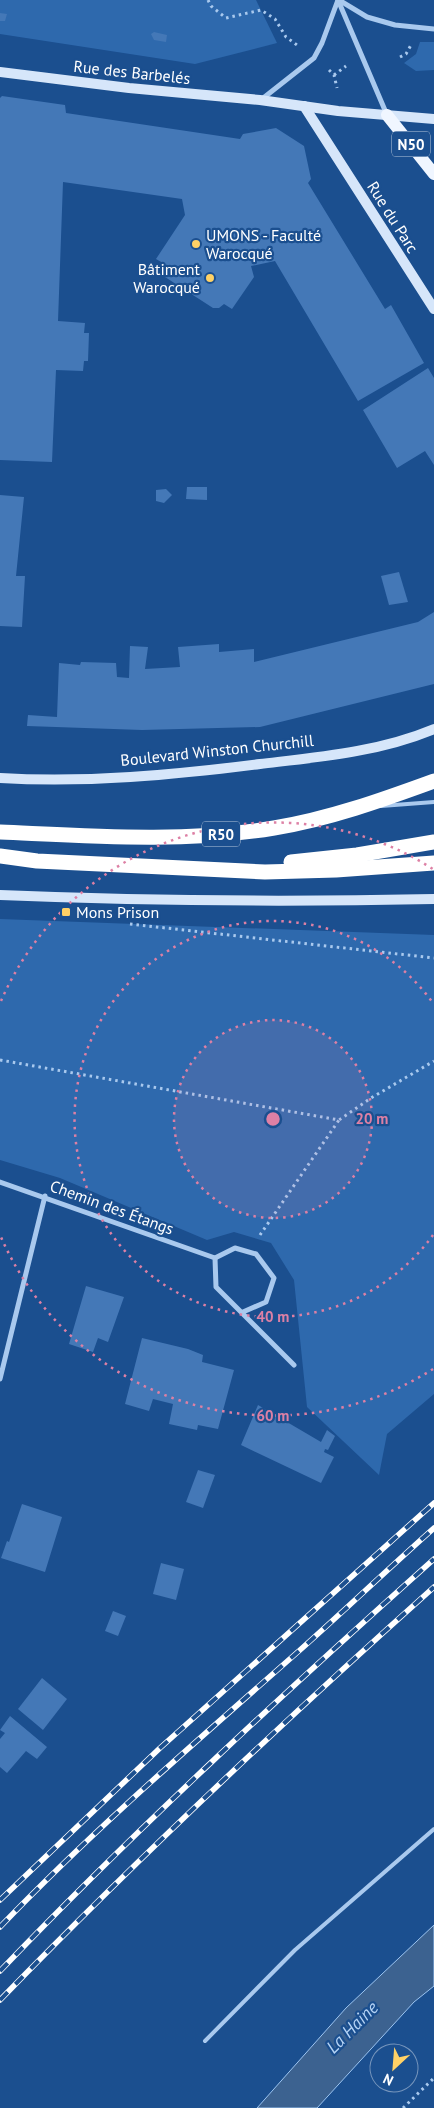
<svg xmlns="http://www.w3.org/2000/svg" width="434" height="2108" font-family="'PT Sans',sans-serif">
  <rect width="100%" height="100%" fill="#1b4f8f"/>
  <g fill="#2e69ad">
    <path d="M0,0H256L277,43L195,64L0,34Z"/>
    <path d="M420,42H434V70L416,71L404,63L416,54Z"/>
    <path d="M0,919L434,935V1394L387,1434L379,1475L307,1407L294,1280L271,1243L234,1232L207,1240L60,1178L0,1160Z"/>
  </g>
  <path fill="#3c6290" stroke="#9cc4f0" d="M434,1925V1986L414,2002L317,2108H257L346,2008Z"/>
  <g fill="#4478b7">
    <path d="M0,13L7,14L5,21H0Z"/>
    <path d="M154,32L167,35L166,42L154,40L151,34Z"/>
    <path d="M2,96L65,105L66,113L240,139L243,134L276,128L304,146L311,179L308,183L385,309L391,305L424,363L358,401L275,261L251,266L254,277L232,309L224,304L219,308H213L165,277L161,269L163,263L156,259L185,215L182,199L63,182L58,321L85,323L84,333H89L88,361H84L83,371L56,370L52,462L0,460V98Z"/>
    <path d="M428,368L434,378V465L425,451L397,468L363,410Z"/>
    <path d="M187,487H207V500L186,499Z"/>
    <path d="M166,489L172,495L164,503L156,501V490Z"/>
    <path d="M0,495L24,497L16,576H25L22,627L0,626Z"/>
    <path d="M399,572L408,602L389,605L381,576Z"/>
    <path d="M434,612V684L260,727L142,730L27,726L28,715L57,717L59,663L80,665L81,662L116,663L117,677L129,678L130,646L148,647L145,669L180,667L178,647L219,644V652L254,649V662L418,622Z"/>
    <path d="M86,1286L124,1297L108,1342L98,1338L93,1352L69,1344Z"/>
    <path d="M142,1338L188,1349L203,1355L202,1362L234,1370L218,1429L198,1425L197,1430L169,1424L173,1404L153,1399L149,1411L125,1404Z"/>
    <path d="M258,1405L321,1442L327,1430L335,1436L328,1450L325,1449L324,1452L334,1457L321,1483L241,1445Z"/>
    <path d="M198,1470L215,1475L203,1508L186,1502Z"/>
    <path d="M22,1504L62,1517L45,1572L1,1558L7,1541L9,1542Z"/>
    <path d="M161,1563L184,1569L176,1600L153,1594Z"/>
    <path d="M113,1611L126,1616L118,1636L105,1631Z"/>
    <path d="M42,1678L67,1699L43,1730L18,1709Z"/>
    <path d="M10,1716L47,1747L37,1759L26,1751L7,1773L0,1767V1739L5,1733L0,1730Z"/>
  </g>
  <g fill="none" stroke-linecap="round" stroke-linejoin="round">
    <g stroke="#a9c9ee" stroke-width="3" stroke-dasharray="2.5 4" stroke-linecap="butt">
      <path d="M208,0L211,6L226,18L261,10L275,19L286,37L297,45"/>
      <path d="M400,57L406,54L411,45"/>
      <path d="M329,70L334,75L337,88"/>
      <path d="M334,75L346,66"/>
      <path d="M130,924L434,958"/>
      <path d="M0,1060L339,1120L371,1098L434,1061"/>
      <path d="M260,1235L339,1120"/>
      <path d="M403,2108L434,2078"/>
    </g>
    <g stroke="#a9c9ee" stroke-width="4">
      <path d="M381,806L434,802"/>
      <path d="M205,2041L295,1950L434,1829"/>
    </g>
    <g stroke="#a9c9ee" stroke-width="5">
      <path d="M338,0L387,115"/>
      <path d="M339,0L367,17L395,25L434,29"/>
      <path d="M262,99L314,58L322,43L338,0"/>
      <path d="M0,1182L215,1258L216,1287L294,1365"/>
      <path d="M215,1258L235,1248L256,1254L274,1278L266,1302L243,1312"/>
      <path d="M0,1379L45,1196"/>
    </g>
    <g stroke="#d6e6fa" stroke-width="10">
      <path d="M0,72L129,88L260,100L338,111L434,119"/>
      <path d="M304,106L434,309"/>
      <path d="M0,778C87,783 174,775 260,764C319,757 379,752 434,729"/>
      <path d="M0,895C145,901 289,902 434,899"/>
    </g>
    <path stroke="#f0f6ff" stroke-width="12" d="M387,115L434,174"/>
    <g stroke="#fff" stroke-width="15">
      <path d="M0,832C91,836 184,843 274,828C329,819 382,800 434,781"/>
      <path d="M0,856L37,861L265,872L336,870L434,863"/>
      <path d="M291,862L357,855L434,842"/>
    </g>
    <defs>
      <g id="rail">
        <path d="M0,1900L160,1748L434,1503"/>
        <path d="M0,1927C94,1829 198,1740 300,1650C345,1610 389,1568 434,1528"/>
        <path d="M0,1971C138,1827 285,1692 434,1559"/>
        <path d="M0,2000C139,1857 285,1720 434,1587"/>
      </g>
    </defs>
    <use href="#rail" stroke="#fff" stroke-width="5.5"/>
    <use href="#rail" stroke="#1b4f8f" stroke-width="4" stroke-dasharray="11" stroke-linecap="butt"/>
  </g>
  <circle cx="273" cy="1119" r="99" fill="#dd80a5" fill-opacity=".12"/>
  <g fill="none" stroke="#dd80a5" stroke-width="2.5" stroke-dasharray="2.5 5">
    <circle cx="273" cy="1119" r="99"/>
    <path d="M433 1235A198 198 0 1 1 433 1003"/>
    <path d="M433 1369A297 297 0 0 1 1 1237M1 1001A297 297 0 0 1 433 869"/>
  </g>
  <g fill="#ffd166" stroke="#1b4f8f" stroke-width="2">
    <circle cx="196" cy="244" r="5"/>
    <circle cx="210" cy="278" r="5"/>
    <rect x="61" y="907" width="10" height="10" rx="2.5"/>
  </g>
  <g text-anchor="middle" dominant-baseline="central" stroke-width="4.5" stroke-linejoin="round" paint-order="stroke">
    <g fill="#1b4f8f" stroke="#bbcadd" stroke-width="1">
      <rect x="392" y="131.5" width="38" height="25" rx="4"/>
      <rect x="202" y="821.5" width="38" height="25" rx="4"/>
    </g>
    <g font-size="15" font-weight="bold" fill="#fff">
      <text x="411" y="144">N50</text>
      <text x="221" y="834">R50</text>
    </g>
    <g font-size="16" fill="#fff" stroke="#1b4f8f">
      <text transform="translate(132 72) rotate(6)">Rue des Barbelés</text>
      <text transform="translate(393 217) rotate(58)">Rue du Parc</text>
      <text transform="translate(217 750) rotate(-6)">Boulevard Winston Churchill</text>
      <text transform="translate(112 1207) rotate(20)">Chemin des Étangs</text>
    </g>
    <g font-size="16" fill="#fff" stroke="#1b4f8f" text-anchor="start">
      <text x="206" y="235">UMONS - Faculté<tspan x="206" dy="18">Warocqué</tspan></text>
      <text x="200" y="269" text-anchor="end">Bâtiment<tspan x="200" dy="18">Warocqué</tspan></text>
      <text x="76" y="912">Mons Prison</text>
    </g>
    <g font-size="18" font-style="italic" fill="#b5d3f5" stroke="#1b4f8f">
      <text transform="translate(352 2027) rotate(-45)">La Haine</text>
    </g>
  </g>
  <circle cx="273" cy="1119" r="8" fill="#dd80a5" stroke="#1b4f8f" stroke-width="2.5"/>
  <g font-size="15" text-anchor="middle" font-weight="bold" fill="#dd80a5" stroke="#1b4f8f" stroke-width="4.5" stroke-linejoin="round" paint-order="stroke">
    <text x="372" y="1124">20 m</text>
    <text x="273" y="1322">40 m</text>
    <text x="273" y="1421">60 m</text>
  </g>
  <g transform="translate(394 2068) rotate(206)"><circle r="24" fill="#1b4f8f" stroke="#7695bc"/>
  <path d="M0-4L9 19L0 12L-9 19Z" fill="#ffd166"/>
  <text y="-8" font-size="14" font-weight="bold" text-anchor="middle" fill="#ffffff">N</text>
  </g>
</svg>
